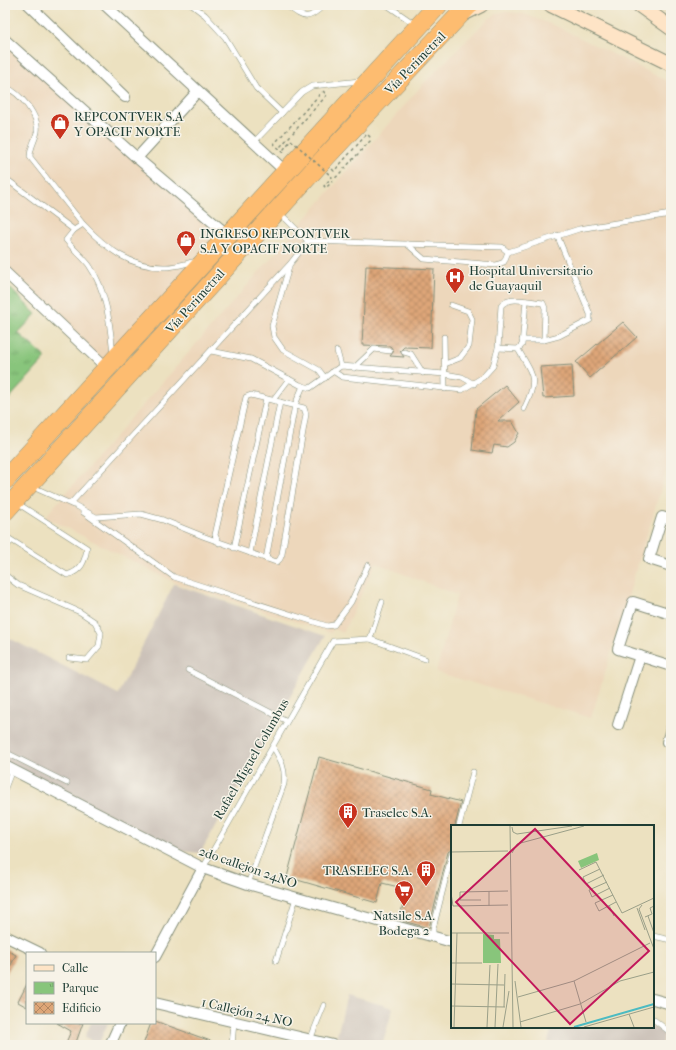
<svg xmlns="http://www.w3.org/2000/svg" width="676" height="1050" font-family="'IM FELL French Canon',serif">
  <defs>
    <pattern id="park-tufts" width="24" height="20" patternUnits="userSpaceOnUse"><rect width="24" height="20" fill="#88c57b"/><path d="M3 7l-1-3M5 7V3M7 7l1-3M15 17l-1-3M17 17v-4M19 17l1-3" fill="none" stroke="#6fa166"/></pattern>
    <pattern id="building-cross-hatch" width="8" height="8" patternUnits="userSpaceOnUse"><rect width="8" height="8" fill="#dea678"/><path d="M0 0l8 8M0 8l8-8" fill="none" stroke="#b38863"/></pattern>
  </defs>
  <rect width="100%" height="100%" fill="#f7f3e8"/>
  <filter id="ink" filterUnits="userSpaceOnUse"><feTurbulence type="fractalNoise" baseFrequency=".025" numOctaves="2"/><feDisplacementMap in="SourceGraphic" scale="8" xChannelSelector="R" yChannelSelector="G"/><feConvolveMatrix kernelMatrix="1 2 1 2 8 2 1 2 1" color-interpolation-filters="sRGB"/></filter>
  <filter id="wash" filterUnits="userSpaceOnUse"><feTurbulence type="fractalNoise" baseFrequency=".012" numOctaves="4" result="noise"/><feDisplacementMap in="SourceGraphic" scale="16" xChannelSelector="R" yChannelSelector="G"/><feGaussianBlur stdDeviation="0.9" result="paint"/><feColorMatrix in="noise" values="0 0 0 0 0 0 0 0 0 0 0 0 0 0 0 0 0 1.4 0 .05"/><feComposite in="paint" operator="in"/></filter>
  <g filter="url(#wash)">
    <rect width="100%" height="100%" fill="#ece1c0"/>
    <g fill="#edd7bb">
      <path d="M500,12H510L524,14L556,26L671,83V456L591,718L436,672L457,595L376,563L343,633L333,629L331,633L176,583L45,517L424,83L488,19Z"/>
      <path d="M5,44L227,237L107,368L5,272Z"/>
    </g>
    <g fill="#ccc2b9">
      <path d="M174,584L325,636L200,853L181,851L5,762V636L118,694Z"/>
      <path d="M347,995L393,1008L382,1045H360L336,1040Z"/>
      <path d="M91,1023H108L98,1045L85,1037Z"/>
      <path d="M552,1027H653L665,1030L661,1045H561L548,1042Z"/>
    </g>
    <path fill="url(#park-tufts)" stroke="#548158" d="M5,283L36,314L18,333L46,358L5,403Z"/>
    <g id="blocks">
      <g fill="url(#building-cross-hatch)">
        <path d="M366,266L434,269L431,348L404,347L400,351L404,357L390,356L394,351L390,346L362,345Z"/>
        <path d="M623,322L637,337L590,378L576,362Z"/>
        <path d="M572,365L574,396L543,398L540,367Z"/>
        <path d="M505,385L519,402L498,421H512L519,433L514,442L507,447L494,445L492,453L472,450L476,409Z"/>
        <path d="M319,757L432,789L431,794L461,802L455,826H452V849L448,852L429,928L399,920L407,889L382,883L377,903L287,877Z"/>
        <path d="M5,949L16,955L5,977Z"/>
        <path d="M27,984V1007L18,1002Z"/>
        <path d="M155,1021L219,1044V1045H143L151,1023H155Z"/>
        <path d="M57,1023H83L75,1045H65L71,1031Z"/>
      </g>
    </g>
  </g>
  <g filter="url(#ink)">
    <use href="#blocks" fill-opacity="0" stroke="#868f7a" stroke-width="1"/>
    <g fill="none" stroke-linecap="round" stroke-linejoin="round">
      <defs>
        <g id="lane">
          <path d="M192,5L205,15L225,37L256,88L282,113"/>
          <path d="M286,5C304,18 307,22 324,5"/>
          <path d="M387,5L416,25"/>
          <path d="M5,87C19,92 40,116 37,132C35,141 30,147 30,157L83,224"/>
          <path d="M254,142L302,92L312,86L360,81"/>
          <path d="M5,178L74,230"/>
          <path d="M280,213L308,241L502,247L508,252"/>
          <path d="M407,244L424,259L496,265L504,262L508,252"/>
          <path d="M508,252L579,229L671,214"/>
          <path d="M289,267L272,326L274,337L283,350L319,370L325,378"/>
          <path d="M444,337L445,389"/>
          <path d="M522,340H544L559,336L590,320V314L557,235"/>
          <path d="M498,348L518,349L522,345L526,301"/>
          <path d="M518,349C533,376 539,378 524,409"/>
          <path d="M211,351L251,359L300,385L310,388L341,366L445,374L462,377L474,384"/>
          <path d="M337,351L341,366"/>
          <path d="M404,352L411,354L423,373"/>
          <path d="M113,354C110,324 107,291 89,265C82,256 73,249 66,240L74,230L83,224C106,248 130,268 166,267C176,267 187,263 197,261"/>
          <path d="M445,364L460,358L469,346L472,319L468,311L451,305"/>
          <path d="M354,368L374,349L390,351"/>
          <path d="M333,371L342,377L462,390L483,377L493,366L498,348L501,306C508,295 531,302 543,303L545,308L544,340"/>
          <path d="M273,400L289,379"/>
          <path d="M33,487L73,505"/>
          <path d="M83,512L174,577L327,626L334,625L351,602L368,565"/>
          <path d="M5,536L67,575C81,571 85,562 87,548L17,503"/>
          <path d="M219,543L215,535L246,397L251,395L304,408L306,414L282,554L280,559L277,562L273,561L205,537L163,520L141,514L96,517L71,503L290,264L308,241"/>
          <path d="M5,548L11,541"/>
          <path d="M234,548L266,399"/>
          <path d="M250,553L280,402"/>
          <path d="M266,559L295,405L303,386"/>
          <path d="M5,575L18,585L80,612L95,622L101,633L99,646L87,660L69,658"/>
          <path d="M370,639L425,659"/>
          <path d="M188,670L287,721"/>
          <path d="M5,752L67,783"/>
          <path d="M5,788L12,770"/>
          <path d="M459,826L473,772"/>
          <path d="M203,868L333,641L370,639L382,602"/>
          <path d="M248,884L284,784C286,769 281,760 273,747"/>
          <path d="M433,936V929L452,853"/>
          <path d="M653,936L671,940"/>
          <path d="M276,961L296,898"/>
          <path d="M653,1019L671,1033"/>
          <path d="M310,1040L324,1005"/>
          <path d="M232,1045L234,1022"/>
        </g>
        <g id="street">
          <path d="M29,5L125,97"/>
          <path d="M105,5L286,172"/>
          <path d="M5,40L137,158L229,236"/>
          <path d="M137,158L198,91"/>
          <path d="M5,272L107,368"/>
          <path d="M671,520L662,517L649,559L671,566"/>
          <path d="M671,614L633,602L618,649L671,666"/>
          <path d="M618,725L640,656"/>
          <path d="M667,742L671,729"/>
          <path d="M5,766L203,868L248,884L452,942"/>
          <path d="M5,936L40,953"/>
          <path d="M155,957L203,868"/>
          <path d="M653,999L671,1004"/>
          <path d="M155,1003L333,1045"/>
          <path d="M110,1045L120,1023"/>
        </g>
        <g id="secondary">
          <path d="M551,5L671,64"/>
          <path d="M639,5L671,28"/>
          <path d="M461,15L481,5"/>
        </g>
        <g id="highway">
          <path d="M5,480L438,5"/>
          <path d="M5,511L323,160L469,5"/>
        </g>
      </defs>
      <use href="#lane" stroke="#868f7a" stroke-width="6"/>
      <use href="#street" stroke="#868f7a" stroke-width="12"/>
      <use href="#secondary" stroke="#868f7a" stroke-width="16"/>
      <use href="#highway" stroke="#868f7a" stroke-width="20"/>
      <g stroke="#868f7a" stroke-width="1.5" stroke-dasharray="3 3" stroke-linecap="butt">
        <path d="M284,153L274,144L322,92"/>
        <path d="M332,169L334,171L367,134L372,139"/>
      </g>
      <use href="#lane" stroke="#fff" stroke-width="5"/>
      <use href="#street" stroke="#fff" stroke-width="10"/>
      <use href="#secondary" stroke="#fee4c6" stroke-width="14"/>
      <use href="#highway" stroke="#fdbc70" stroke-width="19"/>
      <path stroke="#868f7a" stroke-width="1.5" stroke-dasharray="3 3" stroke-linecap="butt" d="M323,91L327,95L281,146L284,149L291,140L332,177L324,186L326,188L372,139"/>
    </g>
  </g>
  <defs>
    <symbol id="shop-pin" viewBox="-11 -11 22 30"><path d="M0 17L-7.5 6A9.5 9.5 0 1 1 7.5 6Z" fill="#c8321e" stroke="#f7f3e8"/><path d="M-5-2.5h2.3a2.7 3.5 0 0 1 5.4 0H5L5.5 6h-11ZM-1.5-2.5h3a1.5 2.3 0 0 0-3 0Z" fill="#fff"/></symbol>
    <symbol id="hospital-pin" viewBox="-11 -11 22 30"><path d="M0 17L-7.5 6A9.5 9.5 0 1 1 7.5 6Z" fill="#c8321e" stroke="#f7f3e8"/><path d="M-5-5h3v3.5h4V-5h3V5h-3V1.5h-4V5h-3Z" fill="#fff"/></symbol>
    <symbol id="building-pin" viewBox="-11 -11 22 30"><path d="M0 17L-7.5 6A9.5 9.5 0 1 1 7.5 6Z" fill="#c8321e" stroke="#f7f3e8"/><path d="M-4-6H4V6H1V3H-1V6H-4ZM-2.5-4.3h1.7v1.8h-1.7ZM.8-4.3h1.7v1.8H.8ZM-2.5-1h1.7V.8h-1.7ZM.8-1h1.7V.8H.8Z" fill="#fff"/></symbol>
    <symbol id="supermarket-pin" viewBox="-11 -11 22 30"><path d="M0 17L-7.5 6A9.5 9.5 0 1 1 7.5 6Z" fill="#c8321e" stroke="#f7f3e8"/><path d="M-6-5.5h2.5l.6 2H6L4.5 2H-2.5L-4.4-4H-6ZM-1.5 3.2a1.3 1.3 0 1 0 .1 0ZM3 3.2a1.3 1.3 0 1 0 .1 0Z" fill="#fff"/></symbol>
  </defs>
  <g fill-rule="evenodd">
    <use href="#shop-pin" x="49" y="112" width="22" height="30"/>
    <use href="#shop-pin" x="175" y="229" width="22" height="30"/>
    <use href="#hospital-pin" x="444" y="266" width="22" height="30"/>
    <use href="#building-pin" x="337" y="801" width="22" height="30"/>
    <use href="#building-pin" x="415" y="859" width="22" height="30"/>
    <use href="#supermarket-pin" x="393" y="879" width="22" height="30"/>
  </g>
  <g text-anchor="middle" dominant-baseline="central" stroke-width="3" stroke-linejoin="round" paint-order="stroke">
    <g font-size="13" fill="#1f3d34" stroke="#f7f3e8">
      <text transform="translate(415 63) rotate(-46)">Vía Perimetral</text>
      <text transform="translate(195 301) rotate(-48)">Vía Perimetral</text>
      <text transform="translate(251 759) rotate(-60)">Rafael Miguel Columbus</text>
      <text transform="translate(248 867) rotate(19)">2do callejon 24NO</text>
      <text transform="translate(247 1012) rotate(13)">1 Callejón 24 NO</text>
    </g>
    <g font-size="13" fill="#1f3d34" stroke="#f7f3e8" text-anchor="start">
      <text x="74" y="116">REPCONTVER S.A<tspan x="74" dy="15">Y OPACIF NORTE</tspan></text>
      <text x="200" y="233">INGRESO REPCONTVER<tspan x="200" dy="15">S.A Y OPACIF NORTE</tspan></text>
      <text x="469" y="270">Hospital Universitario<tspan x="469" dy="15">de Guayaquil</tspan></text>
      <text x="362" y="812">Traselec S.A.</text>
      <text x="412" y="870" text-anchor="end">TRASELEC S.A.</text>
      <text x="404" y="915" text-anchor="middle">Natsile S.A.<tspan x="404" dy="15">Bodega 2</tspan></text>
    </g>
  </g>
  <g transform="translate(451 825)">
    <rect width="203" height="203" fill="#ece1c0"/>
    <path d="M146,28L148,35L130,43L127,36ZM32,109L43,110V114H49L50,138H32Z" fill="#88c57b"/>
    <path fill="none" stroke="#4cbbc2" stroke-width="2" d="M123,202L203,179"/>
    <path fill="none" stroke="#9a9f88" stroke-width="1" d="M59,1L62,202M61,2L62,7L66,9L121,1M0,27L57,26M61,28L66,19L133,1M149,44L132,52L135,59L153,50M128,45L145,37L171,88L203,73M156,57L138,65L141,72L159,63M38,66V81M0,68L2,81L57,80M162,70L144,78L148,86L165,77M30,75H9V67L57,66M158,80L163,91M191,80L188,84L203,124M186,83L194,105M197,91L203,108M194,92L201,89L199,83L203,81M0,108H58M0,138H31M64,156L70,202M123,156L135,197M0,159L53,160M67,172L123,156L199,118M0,181L54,182M53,182L54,149M178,189L183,202M69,197L129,179L169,156L203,147M3,202L6,108M36,202L39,140M44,202L47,139M52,202L58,166M133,202L203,182"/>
    <path fill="#c2185b" fill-opacity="0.15" stroke="#c2185b" stroke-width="2" d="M84,4L198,126L119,199L5,77Z"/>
    <rect width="203" height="203" fill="none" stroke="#1f3d34" stroke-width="2"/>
  </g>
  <rect width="676" height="1050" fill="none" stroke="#f7f3e8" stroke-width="20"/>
  <rect x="26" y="952" width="130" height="72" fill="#f7f3e8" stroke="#a1aaa0"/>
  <rect x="34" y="965" width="20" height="6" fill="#fee4c6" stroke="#a1aaa0"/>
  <text x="62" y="972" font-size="12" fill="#1f3d34">Calle</text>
  <rect x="34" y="982" width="20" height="12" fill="url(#park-tufts)" stroke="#a1aaa0"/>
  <text x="62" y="992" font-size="12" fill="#1f3d34">Parque</text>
  <rect x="34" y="1002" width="20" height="12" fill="url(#building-cross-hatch)" stroke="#a1aaa0"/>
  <text x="62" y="1012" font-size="12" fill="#1f3d34">Edificio</text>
</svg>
